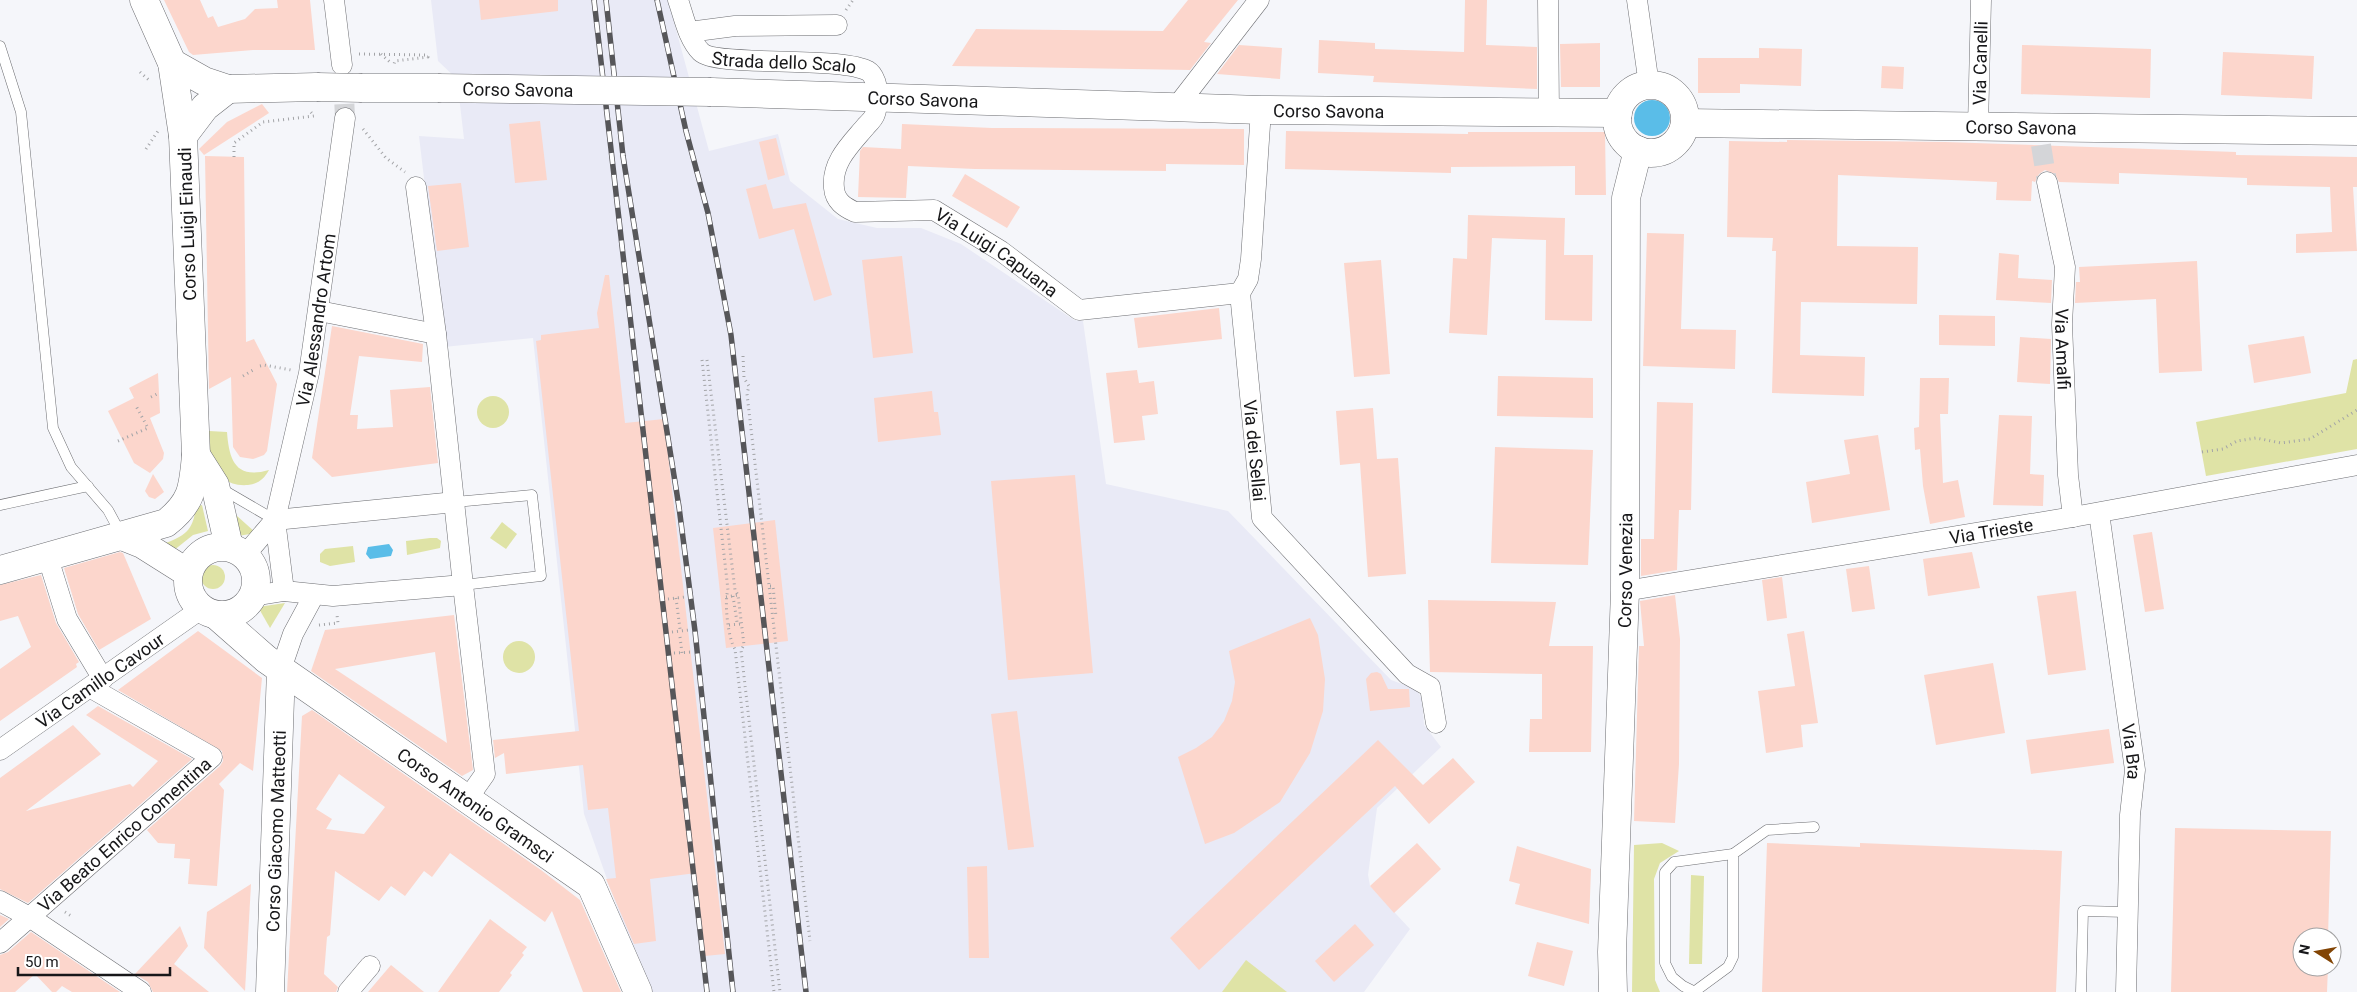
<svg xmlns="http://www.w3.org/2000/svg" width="2357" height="992" font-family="Roboto,sans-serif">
  <rect width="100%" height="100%" fill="#f5f6fa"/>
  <path fill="#e9eaf6" d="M431,0H668L709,151L778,134L790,181L838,219L877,228H921L961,244L1074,320L1083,321L1106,484L1228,511L1391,680L1416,689L1422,699L1424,725L1441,747L1377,808L1368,875L1370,886L1410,929L1364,992H647L584,814L533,338L444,347L419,136L464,139L457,79L438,61Z"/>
  <g fill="#dfe3a6">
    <path d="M2357,359V449L2206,476L2196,422L2346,393L2353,360Z"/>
    <circle cx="493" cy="412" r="16"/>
    <path d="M202,421H209V431L227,432C229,459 235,480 269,470C264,479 258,484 248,485C210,488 209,448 202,421Z"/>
    <path d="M202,505L208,531L193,535L173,551L163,544C185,536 193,531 196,507Z"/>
    <path d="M236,515L256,533L238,536Z"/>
    <path d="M502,522L517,534L506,549L490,538Z"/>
    <path d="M430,538H437L441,541L440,548L407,555L406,541Z"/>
    <path d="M353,546L355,562L330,566L320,562V554L325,549Z"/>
    <circle cx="213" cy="577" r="12"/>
    <path d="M285,603L270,628L258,607Z"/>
    <circle cx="519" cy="657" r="16"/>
    <path d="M1662,843L1679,851L1660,863L1654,879L1655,980L1660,992H1632L1634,845Z"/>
    <path d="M1691,875L1704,876L1702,964H1689Z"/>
    <path d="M1246,960L1287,992H1222Z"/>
  </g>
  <g fill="#5abde8">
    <circle cx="1652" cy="118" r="18"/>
    <path d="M389,544L393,550L391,556L370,559L366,554L368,547Z"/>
  </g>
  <g fill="#fcd6cc" fill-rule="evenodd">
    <path d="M164,0H200L208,18L213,16L218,27L245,19L255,9L278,8L277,0H310L315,50H253L193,55L189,52Z"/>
    <path d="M479,0H558V11L481,20Z"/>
    <path d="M1188,0H1238L1204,42L1211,43L1190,70L952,66L976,29L1163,31Z"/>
    <path d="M1465,0H1487L1486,45L1537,47V89L1373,82L1374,76L1318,73L1319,40L1375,43V49L1464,52Z"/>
    <path d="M1600,43V87H1561L1560,44Z"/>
    <path d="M1239,45L1282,48L1280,79L1217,74Z"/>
    <path d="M2022,45L2151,49L2150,98L2021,94Z"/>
    <path d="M1759,48L1802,49L1801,86L1740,84V93H1698V58H1759Z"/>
    <path d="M2223,52L2314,56L2312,99L2221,95Z"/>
    <path d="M1882,66L1904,67L1903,89L1881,88Z"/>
    <path d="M262,104L269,113L204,155L199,149L227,122Z"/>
    <path d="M540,121L547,180L515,183L509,124Z"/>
    <path d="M902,124L992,128L1244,129V165L1166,164V171L975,169L908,166L906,198L858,197L860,151L863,147L901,149Z"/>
    <path d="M1286,131L1468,134V132H1605L1606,195H1575V166L1451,167V173L1285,169Z"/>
    <path d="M776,138L785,175L768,180L759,142Z"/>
    <path d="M1787,140L1945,142L2236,152V155L2357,157V187H2353L2357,251L2296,253V234L2332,232L2330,187L2247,185V178L2119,173V184L2059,182L2055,174L2045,170L2039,174L2035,182L2032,181L2031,201L1996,200L1997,182L1838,175L1837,246L1918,247L1917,304L1801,302L1800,355L1865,357L1864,396L1772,393L1776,251H1772L1773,238L1727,237L1729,141L1787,142Z"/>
    <path d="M205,156L244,157L246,342L254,339L277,384L267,451L264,455L253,459L240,457L233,447L231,377L209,389Z"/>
    <path d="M965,174L1020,207L1007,228L952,196Z"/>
    <path d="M461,183L469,247L437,251L428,186Z"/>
    <path d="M766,184L773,209L806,203L832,295L814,301L794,229L759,239L746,189Z"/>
    <path d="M1468,215L1565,218L1564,255H1593L1592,321L1545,320L1546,240L1492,238L1487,335L1449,333L1453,258L1467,259Z"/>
    <path d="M1647,233L1684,234L1681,329L1736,330L1735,369L1643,366Z"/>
    <path d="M1999,253L2019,255L2018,278L2052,280L2051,303L1996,300Z"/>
    <path d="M902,256L913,353L873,358L862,260Z"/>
    <path d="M1381,260L1390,374L1354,377L1344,263Z"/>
    <path d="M2197,261L2202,371L2159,373L2156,299L2075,303L2076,282H2080L2079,267Z"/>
    <path d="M605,275H609L625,423L664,419L725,954L705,956L696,873L650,879L656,941L634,944L606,879L616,878L608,808L588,810L583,765L506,774L504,753L495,758L493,740L579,731L536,341L541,340V335L599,328L597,313Z"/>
    <path d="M1219,308L1222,339L1138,348L1134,318Z"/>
    <path d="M1939,315L1995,316V346L1939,345Z"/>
    <path d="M332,326L423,344L422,362L359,356L350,415H358L357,429L393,427L390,390L430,387L438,463L332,477L312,458Z"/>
    <path d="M2304,336L2311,373L2254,383L2248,345Z"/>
    <path d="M2020,337L2051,339L2050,384L2017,382Z"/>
    <path d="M1137,370L1139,383L1154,381L1158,414L1142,416L1145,440L1114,443L1106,373Z"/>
    <path d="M158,373L160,413L150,418L164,453L163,459L150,473L134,463L108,411L134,398L129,388Z"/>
    <path d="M1498,376L1593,378V418L1497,416Z"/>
    <path d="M1920,378H1949L1948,414H1940L1943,483L1958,480L1965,517L1930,524L1923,486L1920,449L1915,450L1914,428L1919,427Z"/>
    <path d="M932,391L934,412H938L941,435L878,442L874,398Z"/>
    <path d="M1657,402L1693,403L1691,510H1679L1677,570L1641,576V539H1654Z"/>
    <path d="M1373,408L1377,459L1398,458L1406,574L1368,577L1360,463L1340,465L1336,411Z"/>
    <path d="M1999,415L2032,416L2030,474L2044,475L2043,506L1993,505Z"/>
    <path d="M1878,435L1890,510L1812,523L1806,482L1850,474L1844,440Z"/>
    <path d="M1495,447L1593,450L1588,565L1491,563Z"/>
    <path d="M153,474L164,492L155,499L149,497L145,491Z"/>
    <path d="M1075,475L1093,673L1008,680L991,481Z"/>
    <path d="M775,520L788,641L726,648L713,528Z"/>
    <path d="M2152,532L2164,609L2145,612L2133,535Z"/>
    <path d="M120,552L123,553L151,619L99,650L78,614L64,568Z"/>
    <path d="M1972,552L1980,588L1928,596L1923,559Z"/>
    <path d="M1869,566L1875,609L1852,612L1846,569Z"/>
    <path d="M41,575L56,623L79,662L76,664L77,667L0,721V669L31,647L18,616L0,621V585Z"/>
    <path d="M1782,577L1787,618L1767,621L1762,580Z"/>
    <path d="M2076,591L2086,670L2048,675L2037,596Z"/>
    <path d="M1675,595L1680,639L1679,764L1675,823L1634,821L1639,646H1644L1640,601Z"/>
    <path d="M1428,600L1556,602L1549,646H1593L1591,752H1529L1530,719H1542V674L1430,672Z"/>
    <path d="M454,615L473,770L462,776L311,671L325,630ZM435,652L447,743L335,669Z"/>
    <path d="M1310,618L1318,635L1325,679L1323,711L1310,753L1280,802L1234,833L1205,844L1178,757L1196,748L1212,737L1224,721L1232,701L1235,682L1229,651Z"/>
    <path d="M198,631L262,678L253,771L240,763L219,784L224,790L217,886L188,884L190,859L174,858L175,844L158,843L147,830L220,766L223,761L222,751L118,690Z"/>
    <path d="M1804,631L1818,723L1801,725L1803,747L1766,753L1758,691L1795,686L1787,634Z"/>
    <path d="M1993,663L2005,733L1936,745L1924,675Z"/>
    <path d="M1377,672L1381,674L1388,689H1409L1410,707L1370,711L1366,679L1371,673Z"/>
    <path d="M98,706L192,759L28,903L0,889V778L73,725L101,754L26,811L130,784L133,787L158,761L86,715Z"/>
    <path d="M312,710L541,870L580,900L621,992H583L552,911L545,922L450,853L432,877L424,871L405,896L391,886L379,901L335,871L330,935L327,937L324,974L338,987L336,992H287L302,716ZM339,774L385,807L364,834L326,829L332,819L316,809Z"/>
    <path d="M1017,711L1034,847L1008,850L991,714Z"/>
    <path d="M2109,729L2114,763L2031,774L2026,740Z"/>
    <path d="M1378,740L1423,785L1453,758L1475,782L1429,824L1395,786L1199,970L1170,938Z"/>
    <path d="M2175,828L2331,831L2328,937H2302V967H2328L2327,992H2171Z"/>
    <path d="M1417,843L1441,869L1394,913L1370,886Z"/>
    <path d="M1767,843L1860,847V843L2062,851L2056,992H1762Z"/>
    <path d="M1517,846L1591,869L1589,924L1515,904L1520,884L1509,881Z"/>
    <path d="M987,866L989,958H969L967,867Z"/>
    <path d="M251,884L245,991L204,948L207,912Z"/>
    <path d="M0,915L9,919L0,927Z"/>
    <path d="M490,919L527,947L522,953L524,955L510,973L512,975L499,992H438Z"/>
    <path d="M1355,924L1374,945L1334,982L1315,961Z"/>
    <path d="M180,926L188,946L174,964L209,992H153L148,982L135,974Z"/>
    <path d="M31,932L120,992H72L62,986L56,992H52L35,974L15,992H0V955L8,952Z"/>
    <path d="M1537,942L1573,951L1564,986L1528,976Z"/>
    <path d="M391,965L424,992H368Z"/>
  </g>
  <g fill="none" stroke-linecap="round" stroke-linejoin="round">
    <g stroke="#d4d5d8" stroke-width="20" stroke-dasharray="20 10" stroke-linecap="butt">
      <path d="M343,74L345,118"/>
      <path d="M2041,145L2047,182"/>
    </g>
    <defs>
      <g id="service">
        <path d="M0,46L21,112L53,428L71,467L108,510L121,534"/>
        <path d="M220,488L275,520"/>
        <path d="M455,502L532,495L541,576L463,585"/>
        <path d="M0,505L88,486"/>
        <path d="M1694,992L1728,967L1733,957V854L1767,830L1814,827"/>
        <path d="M1695,992L1683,986L1672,977L1665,963V872L1674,862L1733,854"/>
        <path d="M2081,992L2083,911L2127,912"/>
      </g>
      <g id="minor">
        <path d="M334,0L342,65"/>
        <path id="s1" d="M678,0C684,17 688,39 701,52C716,67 833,56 866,70C872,72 876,81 877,88C877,95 878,107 875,114C874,118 869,123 866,126C851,144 831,162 834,188C835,201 844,207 855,212L934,210L1001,251L1079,310L1240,293"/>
        <path d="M1548,0L1549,112"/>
        <path d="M1637,0L1649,85"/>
        <path d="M689,32L735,26L837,25"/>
        <path d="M1177,106L1259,0"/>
        <path id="s2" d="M1261,110L1251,259L1248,279L1240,293L1262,518L1407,674L1430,687L1436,723"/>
        <path id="s3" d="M1978,127L1981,0"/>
        <path id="s4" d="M2047,182L2065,267L2062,324L2068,475L2073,517"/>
        <path d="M319,311L436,334"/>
        <path id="s5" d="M2099,513L2135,770L2130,815L2126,992"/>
        <path d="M245,555L275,520L455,502"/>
        <path d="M48,558L67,619L103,679"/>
        <path d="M463,585L485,774L468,798"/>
        <path id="s6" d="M284,591L275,520L309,373L345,118"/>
        <path id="s7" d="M1625,591L2073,517L2357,465"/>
        <path d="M253,596L284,591L333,596L463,585L436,334L416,187"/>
        <path d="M281,669L293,634L314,595"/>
        <path id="s8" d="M0,750L201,609"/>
        <path d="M0,901L31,918L141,992"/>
        <path id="s9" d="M0,943L212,757L91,688"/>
        <path d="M348,992L370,966"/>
      </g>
      <g id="primary">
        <path d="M172,63L204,81L228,89L317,87"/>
        <circle cx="1651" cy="119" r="34"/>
        <path d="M362,88H438"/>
        <path id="s10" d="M711,92L1261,110L1618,113"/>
        <path id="s11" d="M1685,123L2357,131"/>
        <path d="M183,136L205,107L228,89"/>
        <path d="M196,455L215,485L229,547"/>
        <path d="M122,536L142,544L188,573"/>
        <circle cx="222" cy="581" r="34"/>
        <path d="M0,570L166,523C193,502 193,487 196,455L183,136L172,63L144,0"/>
        <path id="s12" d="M216,615L266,659L591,885L638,992"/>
        <path id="s13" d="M270,992L281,669"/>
        <path id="s14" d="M1613,992L1612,952L1625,591L1626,198L1638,150"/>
      </g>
    </defs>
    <use href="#service" stroke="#6d6e72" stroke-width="11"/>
    <use href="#minor" stroke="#6d6e72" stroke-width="21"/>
    <use href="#primary" stroke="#6d6e72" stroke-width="29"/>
    <g stroke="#a3a4a7" stroke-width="3" stroke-dasharray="1 4" stroke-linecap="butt">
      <path d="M846,10L853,0"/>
      <path d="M359,54L427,55L428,57L395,61L394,64"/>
      <path d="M381,54L391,63L390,64"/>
      <path d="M140,72L151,82"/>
      <path d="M363,129L386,158L405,172"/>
      <path d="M146,149L158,131"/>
      <path d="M234,157V143L263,122L314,116L310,111"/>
      <path d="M743,356L744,378L749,386L747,394L810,941"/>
      <path d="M702,360L728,590C724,601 728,639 735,649L774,992"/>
      <path d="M707,360L735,590L738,595L744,645L741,650L780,992"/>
      <path d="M260,366L264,365L291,370"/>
      <path d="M243,376L253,370"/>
      <path d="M151,397L159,393"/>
      <path d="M118,441L148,428L136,406"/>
      <path d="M2202,452L2223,449L2237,441L2256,438L2281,443L2310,439L2357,410"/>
      <path d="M770,586H773L776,617"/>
      <path d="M733,596L737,622"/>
      <path d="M726,597L738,595"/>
      <path d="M676,598L680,629"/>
      <path d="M668,599L685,597"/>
      <path d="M319,625L338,623L337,615"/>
      <path d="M729,625L741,624"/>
      <path d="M672,632L689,630"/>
      <path d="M680,637L682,653"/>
      <path d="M674,653L692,652"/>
      <path d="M65,912L73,917"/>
    </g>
    <use href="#service" stroke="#fff" stroke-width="10"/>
    <use href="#minor" stroke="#fff" stroke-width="20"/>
    <use href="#primary" stroke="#fff" stroke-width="28"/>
    <defs>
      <g id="rail">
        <path d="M594,0L707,992"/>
        <path d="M606,0L623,156L679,507L695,631L733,992"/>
        <path d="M657,0L686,131L708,213L731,335L806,992"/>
      </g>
    </defs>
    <use href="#rail" stroke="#565659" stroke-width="5.5"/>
    <use href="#rail" stroke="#fff" stroke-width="4" stroke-dasharray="11" stroke-linecap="butt"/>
    <defs>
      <g id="primary-bridge">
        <path d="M317,87L362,88"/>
        <path id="s15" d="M438,88L711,92"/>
      </g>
    </defs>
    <use href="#primary-bridge" stroke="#6d6e72" stroke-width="29" stroke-linecap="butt"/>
    <use href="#primary-bridge" stroke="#fff" stroke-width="28"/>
  </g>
  <g text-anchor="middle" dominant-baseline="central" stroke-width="4" stroke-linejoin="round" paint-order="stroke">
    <g font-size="18" fill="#171719" stroke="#fff">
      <text stroke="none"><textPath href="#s1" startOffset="142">Strada dello Scalo</textPath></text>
      <text stroke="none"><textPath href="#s3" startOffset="64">Via Canelli</textPath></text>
      <text stroke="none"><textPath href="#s15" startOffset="80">Corso Savona</textPath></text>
      <text stroke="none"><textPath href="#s10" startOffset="212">Corso Savona</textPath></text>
      <text stroke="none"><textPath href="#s10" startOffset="618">Corso Savona</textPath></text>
      <text stroke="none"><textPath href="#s11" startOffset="336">Corso Savona</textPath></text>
      <text transform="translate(187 224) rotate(-92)">Corso Luigi Einaudi</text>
      <text stroke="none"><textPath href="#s1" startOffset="548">Via Luigi Capuana</textPath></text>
      <text stroke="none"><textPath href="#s6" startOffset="276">Via Alessandro Artom</textPath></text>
      <text stroke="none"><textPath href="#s4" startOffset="169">Via Amalfi</textPath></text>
      <text stroke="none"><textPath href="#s2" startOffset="344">Via dei Sellai</textPath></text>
      <text stroke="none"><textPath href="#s7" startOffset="371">Via Trieste</textPath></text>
      <text stroke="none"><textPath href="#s14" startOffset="422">Corso Venezia</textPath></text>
      <text stroke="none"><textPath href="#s8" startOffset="122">Via Camillo Cavour</textPath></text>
      <text stroke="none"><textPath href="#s5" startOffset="241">Via Bra</textPath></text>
      <text stroke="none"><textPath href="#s12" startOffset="322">Corso Antonio Gramsci</textPath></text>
      <text stroke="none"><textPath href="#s13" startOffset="161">Corso Giacomo Matteotti</textPath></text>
      <text stroke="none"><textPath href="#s9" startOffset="165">Via Beato Enrico Comentina</textPath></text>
    </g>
  </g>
  <g transform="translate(2317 952) rotate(281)"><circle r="24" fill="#ffffff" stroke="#a2a2a3"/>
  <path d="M0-4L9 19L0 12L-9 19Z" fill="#824404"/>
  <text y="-8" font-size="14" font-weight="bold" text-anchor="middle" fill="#171719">N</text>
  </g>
  <path d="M18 967v8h152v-8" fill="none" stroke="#171719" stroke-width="2.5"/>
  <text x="25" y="967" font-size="15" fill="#171719" stroke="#ffffff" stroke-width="4" paint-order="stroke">50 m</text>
</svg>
